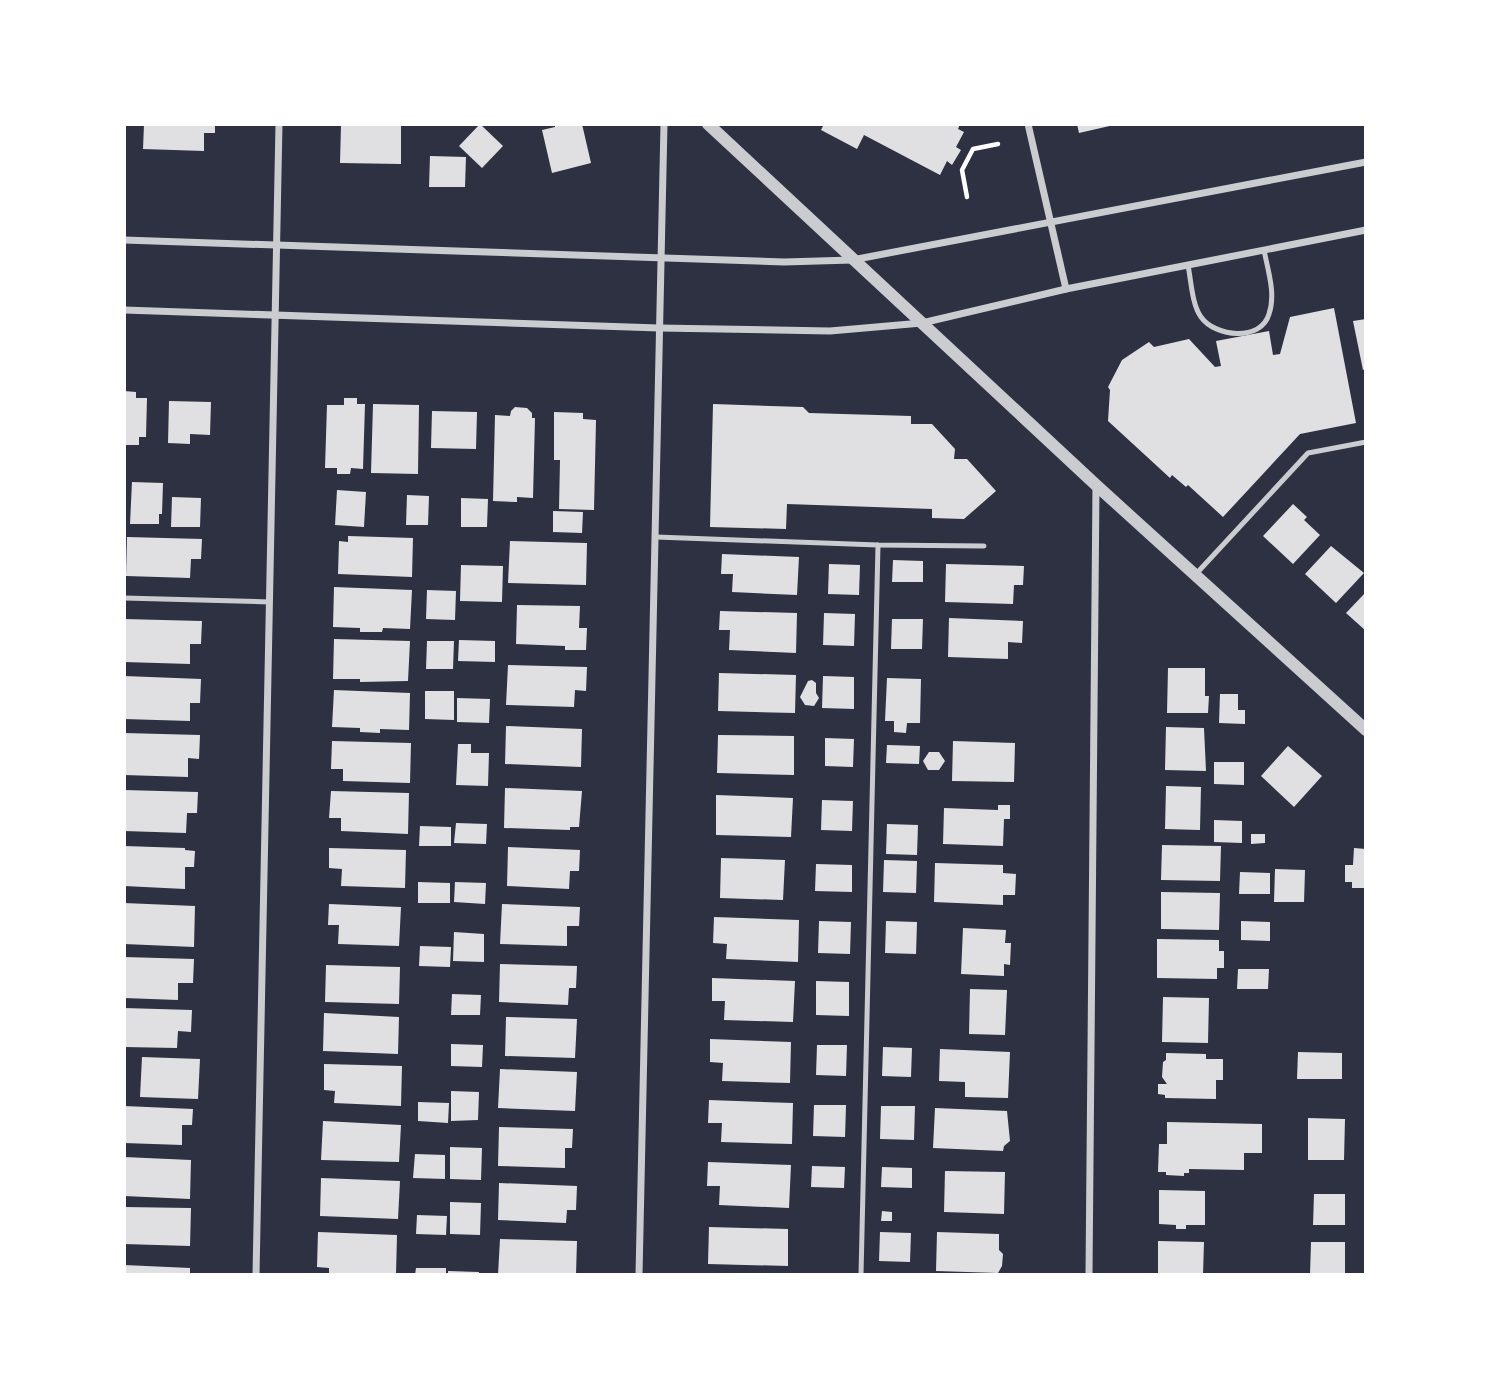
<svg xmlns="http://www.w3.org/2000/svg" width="1490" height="1399" font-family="'Fira Sans',sans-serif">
  <rect width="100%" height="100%" fill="#2d3142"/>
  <g fill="#e0e0e3">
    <path d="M144,124H215V133H204V151L143,149Z"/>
    <path d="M480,124L503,146L482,168L459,146Z"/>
    <path d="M555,124H582L591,163L552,173L542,130L555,127Z"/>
    <path d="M824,124H960L958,129L964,132L956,147L961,150L952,165L947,161L940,175L864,135L857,149L821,130Z"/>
    <path d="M1077,124H1114V125L1079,133Z"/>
    <path d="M341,125L401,126V164L340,163Z"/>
    <path d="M430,156L466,157L465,187H429Z"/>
    <path d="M1334,308L1356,423L1300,434L1223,517L1188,485L1186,487L1172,475L1170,478L1108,421L1110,390L1108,387L1122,360L1149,342L1154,347L1189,339L1215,367L1221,366L1216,341L1269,331L1273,355L1280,354L1290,317Z"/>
    <path d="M1366,319V369L1363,370L1353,321Z"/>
    <path d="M124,391L136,392V398H147L146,437H139V445H124Z"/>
    <path d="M344,398H357V404H365L363,469L351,468L350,474H337V468H325L327,405H344Z"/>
    <path d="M169,401L211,402L210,435L190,434V444L168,443Z"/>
    <path d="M373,404L419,405L418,474L371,473Z"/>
    <path d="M713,404L803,407L809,413L911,416V424H932L955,449L954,459H967L996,491L964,519L932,518V509L787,504L786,529L710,527Z"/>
    <path d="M515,407L527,408L532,413V418H535L533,498L517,497V502L493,501L495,415L510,416L511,411Z"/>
    <path d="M432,411L477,412L476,449L431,448Z"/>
    <path d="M554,412L583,413V419L596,420L594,510L559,509L560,460H554Z"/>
    <path d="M132,482L163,483L162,514H159V524H130Z"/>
    <path d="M337,490L366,492L364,527L335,525Z"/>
    <path d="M407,495L429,496L428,525H406Z"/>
    <path d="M172,497L201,498L200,527H171Z"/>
    <path d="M461,498L488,499L487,527H461Z"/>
    <path d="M1293,504L1307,517L1304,520L1320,535L1293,564L1263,536Z"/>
    <path d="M553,511L583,512L582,533L553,532Z"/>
    <path d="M348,536L413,538L412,577L338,574L339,541L348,542Z"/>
    <path d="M127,537L202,539L201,559H191L190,578L126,576Z"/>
    <path d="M510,541L587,543L586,585L508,583Z"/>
    <path d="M1331,546L1364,573L1336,603L1305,574Z"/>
    <path d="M722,554L799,557L797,595L732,592L733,574H721Z"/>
    <path d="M893,560L923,561V582H892Z"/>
    <path d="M829,564L860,565L859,595L828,594Z"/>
    <path d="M946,564L1024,566L1023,585H1014L1013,604L945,602Z"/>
    <path d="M461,565L503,566L502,602L460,601Z"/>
    <path d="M334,587L412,590L410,629L383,628L382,632H360V628L333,627Z"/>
    <path d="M427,590L456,591L455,620L426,619Z"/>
    <path d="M1366,592V631L1346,613Z"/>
    <path d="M517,605L580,606L579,628H587L586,650H565V646L516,644Z"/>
    <path d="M720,611L797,613L796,653L729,650L730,630H719Z"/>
    <path d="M824,613L855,614L854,646L823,645Z"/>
    <path d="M949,618L1023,621L1022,643L1008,642V659L948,657Z"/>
    <path d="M124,619L202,621L201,644H190V664L124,662Z"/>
    <path d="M892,619H923L922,649H891Z"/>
    <path d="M334,639L410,641L408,681L360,682V679H333Z"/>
    <path d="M459,640L495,641V662L458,661Z"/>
    <path d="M427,641H454L453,669H426Z"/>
    <path d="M508,665L587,667L586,691L575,690L574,707L506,705Z"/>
    <path d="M1168,668H1205V696H1209L1208,713H1167Z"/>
    <path d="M719,673L796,675L795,713L718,711Z"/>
    <path d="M124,676L201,679L200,703H190V721L124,719Z"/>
    <path d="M823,676L854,677V709L822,708Z"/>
    <path d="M887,678L921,679L920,723H907L906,733L894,732V721H885Z"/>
    <path d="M812,680L816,683V693L819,698L814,706L805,705L800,697L808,681Z"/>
    <path d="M334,690L410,693L409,730L380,729V733L360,732V728L332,727Z"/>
    <path d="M425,691H454V720L425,719Z"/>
    <path d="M1220,694H1238V710H1245V724L1219,723Z"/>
    <path d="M457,698L490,699L489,723L457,722Z"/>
    <path d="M506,726L582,729L581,767L505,764Z"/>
    <path d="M1166,727L1204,728L1206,771L1165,770Z"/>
    <path d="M124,733L200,735L199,759L188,758V777L124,775Z"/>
    <path d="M718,735L794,736V775L717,773Z"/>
    <path d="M825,738L854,739L853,767L825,766Z"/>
    <path d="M332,741L411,743L410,783L343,781V769H331Z"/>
    <path d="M953,741L1015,743L1014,782L952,781Z"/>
    <path d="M458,744H471V753H489L488,786L456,785Z"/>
    <path d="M887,745L920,746L919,764L886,763Z"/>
    <path d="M1288,746L1322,776L1294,807L1261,776Z"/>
    <path d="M929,752H939L945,761L939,770H928L923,761Z"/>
    <path d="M1214,762H1244V785L1214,784Z"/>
    <path d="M1166,786L1201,787L1200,830L1165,829Z"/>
    <path d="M505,788L582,791L579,827H570V830L504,828Z"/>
    <path d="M124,790L198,792L197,813H187L186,833L124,831Z"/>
    <path d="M331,791L409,793L408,834L341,831V818H329Z"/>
    <path d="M716,795L793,798L791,837L716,835Z"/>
    <path d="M822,800L853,801L852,831L821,830Z"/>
    <path d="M998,805H1010V819H1004L1003,846L943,844L944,808L998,810Z"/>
    <path d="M1214,820L1242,821V843L1214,842Z"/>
    <path d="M456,823L487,824L486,844L454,843Z"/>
    <path d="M887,824L918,825L917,855L886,854Z"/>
    <path d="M420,826L451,827V846H419Z"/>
    <path d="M1251,834H1265V843L1251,844Z"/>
    <path d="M1162,845L1221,846L1220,881L1161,880Z"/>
    <path d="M124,846L185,848V850L195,851L194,867H185V889L124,886Z"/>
    <path d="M508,847L580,850L579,871H570L569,889L507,886Z"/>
    <path d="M329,848L406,850L405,888L341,886L342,869L329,868Z"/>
    <path d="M1354,848L1366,849V888H1352V882H1345V865H1353Z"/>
    <path d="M721,858L785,860L783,900L720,898Z"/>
    <path d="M884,860L917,861L916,893L883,892Z"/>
    <path d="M935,863L1003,865V873L1016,874L1015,895H1003V905L934,902Z"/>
    <path d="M816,864L852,865V892L815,891Z"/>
    <path d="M1275,869L1305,870L1304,902H1274Z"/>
    <path d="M1240,872L1270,873V894H1239Z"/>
    <path d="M418,882L450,883V903H418Z"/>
    <path d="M455,882L486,883L485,904L454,902Z"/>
    <path d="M1161,892L1220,893L1219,930L1161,929Z"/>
    <path d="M124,903L195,906L194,947L124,944Z"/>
    <path d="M329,904L401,907L399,946L338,944L339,925H328Z"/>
    <path d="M502,904L580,907L579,926H567V946L500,944Z"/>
    <path d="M714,917L799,920L798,962L726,959L727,944L713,943Z"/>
    <path d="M819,921L851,922L850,954L818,953Z"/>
    <path d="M886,921L917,922L916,954L885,953Z"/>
    <path d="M1241,921L1270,922V941L1241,940Z"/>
    <path d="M963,928L1006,930L1005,943H1011L1010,965L1004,964V976L961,974Z"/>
    <path d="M454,932L484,934V962L453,961Z"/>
    <path d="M1157,939L1219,940V951H1224V968H1217V979L1157,978Z"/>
    <path d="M420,946L451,947L450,967L419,966Z"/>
    <path d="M124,957L194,959L193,983H178V1000L124,998Z"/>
    <path d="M500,964L577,966L576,988H569L568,1005L499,1002Z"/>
    <path d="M326,965L400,967L399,1004L325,1002Z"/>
    <path d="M1238,969H1269L1268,989H1237Z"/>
    <path d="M712,978L795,981L793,1022L724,1020L725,1001H712Z"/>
    <path d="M816,981L849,982V1016L816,1015Z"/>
    <path d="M970,989L1007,990L1005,1035L969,1034Z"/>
    <path d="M452,994L481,995L480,1015H451Z"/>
    <path d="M1163,997L1209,998L1208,1043L1162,1042Z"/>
    <path d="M124,1008L192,1010L191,1032L178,1031L177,1048L124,1047Z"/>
    <path d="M324,1013L399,1017L398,1054L323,1051Z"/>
    <path d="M506,1017L577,1019L575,1058L505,1056Z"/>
    <path d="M710,1039L791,1042L790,1083L722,1081L723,1063L710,1062Z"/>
    <path d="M451,1044L483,1045L482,1067L451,1066Z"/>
    <path d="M817,1045H847L846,1076L816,1075Z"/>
    <path d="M883,1047L912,1048L911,1077L882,1076Z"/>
    <path d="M940,1049L1010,1052L1008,1098L965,1097V1082L939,1081Z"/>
    <path d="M1298,1052L1342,1053V1079H1297Z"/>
    <path d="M1166,1053L1206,1054V1059H1223V1080H1216V1099L1165,1098V1095L1158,1094V1084H1167L1162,1077L1163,1062L1166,1060Z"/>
    <path d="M142,1057L200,1059L198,1099L140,1097Z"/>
    <path d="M324,1064L402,1066L401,1106L334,1103L335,1091L324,1090Z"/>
    <path d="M500,1069L577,1072L575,1111L498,1108Z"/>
    <path d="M451,1091L479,1092L478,1120L451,1121Z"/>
    <path d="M709,1100L793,1103L792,1144L721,1142L722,1123H708Z"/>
    <path d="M418,1102L449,1103L448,1123L418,1121Z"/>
    <path d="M814,1105H846L845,1137L813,1136Z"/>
    <path d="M124,1106L193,1109L192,1125H182V1145L124,1143Z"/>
    <path d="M881,1106H915L914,1140L880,1139Z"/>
    <path d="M935,1108L1007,1111L1010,1141L1004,1146L1003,1151L933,1148Z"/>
    <path d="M1308,1118L1345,1119L1344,1160H1308Z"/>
    <path d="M323,1121L401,1125L399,1162L321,1160Z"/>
    <path d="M1167,1122L1262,1124V1153H1244V1170L1189,1169V1173H1184V1176L1166,1175V1172H1158L1159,1144H1167Z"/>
    <path d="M499,1127L573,1129L572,1148H565V1168L498,1166Z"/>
    <path d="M450,1147L482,1148L481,1180L450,1179Z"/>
    <path d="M415,1154L445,1155V1179L413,1178Z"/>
    <path d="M124,1157L191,1160L190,1199L124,1196Z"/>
    <path d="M708,1162L791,1165L789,1208L719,1205L720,1186H707Z"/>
    <path d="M812,1166L845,1167L844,1188L811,1187Z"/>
    <path d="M882,1167L912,1168V1188L881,1187Z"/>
    <path d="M945,1171L1005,1172L1004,1214L944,1212Z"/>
    <path d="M321,1178L400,1181L398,1219L320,1216Z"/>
    <path d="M499,1183L577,1186L576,1210H567L566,1223L498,1220Z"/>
    <path d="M1159,1190L1205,1191V1225H1186V1229H1176V1225L1159,1224Z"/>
    <path d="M1314,1194H1345V1225H1313Z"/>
    <path d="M450,1202L481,1203L480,1235L450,1234Z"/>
    <path d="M124,1207L191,1208L190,1246L124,1244Z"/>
    <path d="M882,1211L892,1212V1221H881Z"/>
    <path d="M417,1215L447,1216L446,1235L416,1234Z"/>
    <path d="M709,1227L788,1229V1266L708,1264Z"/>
    <path d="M318,1232L397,1235L396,1275L329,1273V1268L317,1267Z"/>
    <path d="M880,1232L911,1233L910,1262L879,1261Z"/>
    <path d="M937,1232L999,1234V1250L1003,1254L1002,1266L998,1273L936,1271Z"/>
    <path d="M500,1239L577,1241L576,1275H498Z"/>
    <path d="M1158,1241L1204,1242L1203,1275H1158Z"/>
    <path d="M1311,1242H1345V1275H1310Z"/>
    <path d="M124,1265L190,1268V1275H124Z"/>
    <path d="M416,1268H446V1275H415Z"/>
    <path d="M448,1271L479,1272V1275H448Z"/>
  </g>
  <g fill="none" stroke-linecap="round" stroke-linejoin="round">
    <path stroke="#fff" stroke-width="4.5" d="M967,197L962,170L973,149L998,144"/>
    <g stroke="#caccd0" stroke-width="5">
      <path d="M1188,265C1191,280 1192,305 1201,317C1215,337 1261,342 1269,314C1276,294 1268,271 1264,250"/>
      <path d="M656,537L878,545L984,546"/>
      <path d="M1196,574L1308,453L1366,442"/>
      <path d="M124,598L270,602"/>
      <path d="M861,1275L878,545"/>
    </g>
    <g stroke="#caccd0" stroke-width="7">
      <path d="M1028,124L1066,289"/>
      <path d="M124,240L784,262L852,260L1366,162"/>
      <path d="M124,310L659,328L830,331L922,323L1066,289L1366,230"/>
      <path d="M256,1275L279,124"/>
      <path d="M639,1275L664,124"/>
      <path d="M1089,1275L1096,485"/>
    </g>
    <path stroke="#caccd0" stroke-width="12" d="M708,124L1096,485L1366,730"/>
  </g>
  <rect width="1490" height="1399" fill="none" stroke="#ffffff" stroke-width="252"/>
</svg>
